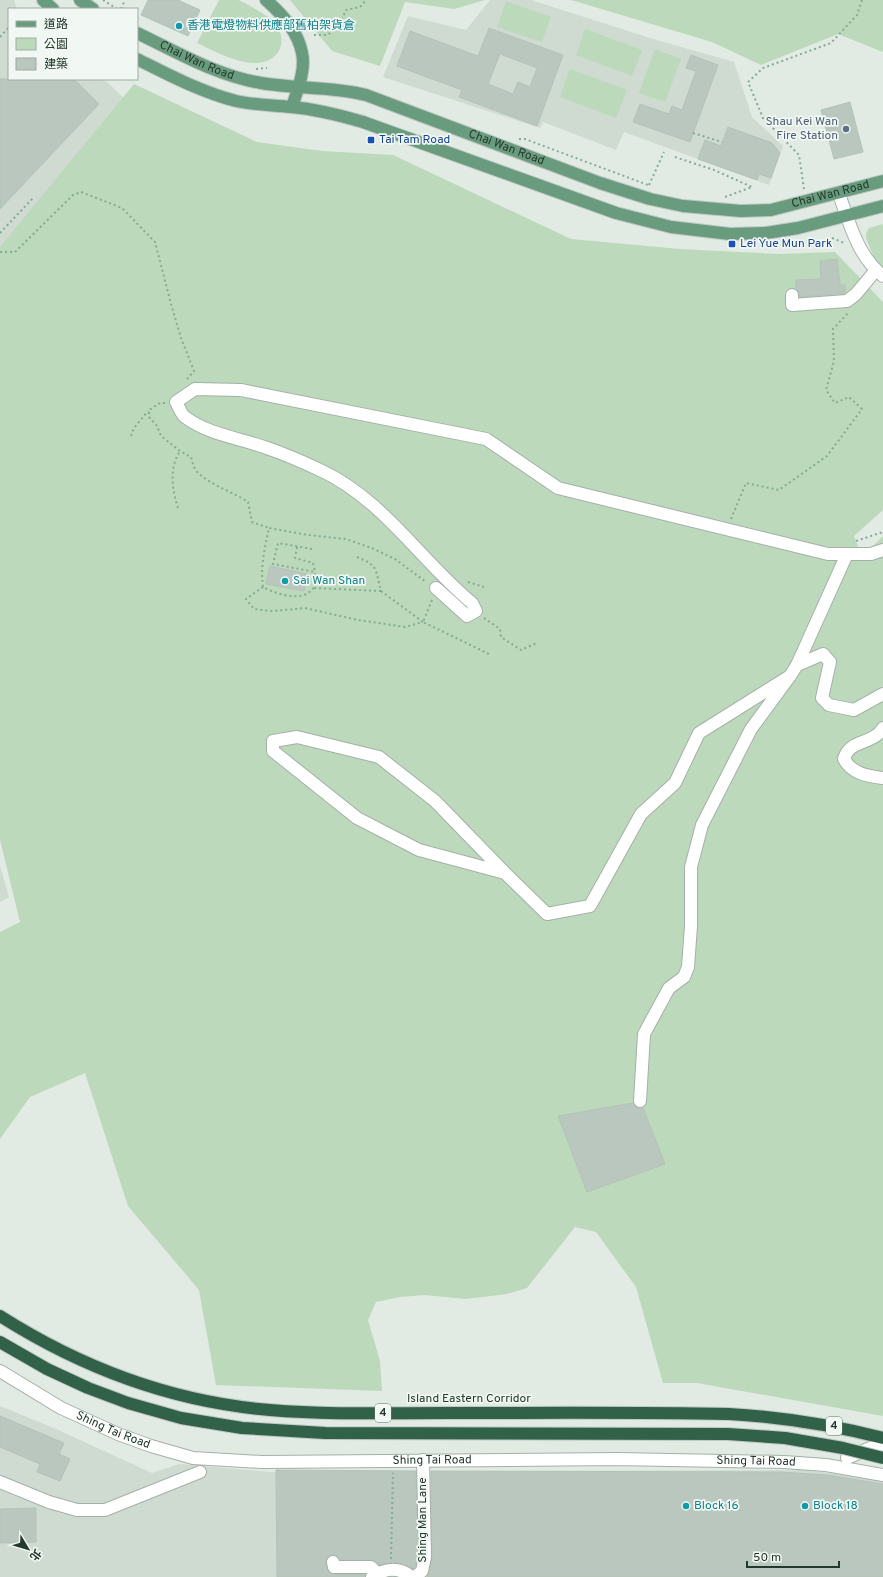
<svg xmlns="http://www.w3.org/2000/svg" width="883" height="1577" font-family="Overpass,'Noto Sans TC',sans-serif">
  <rect width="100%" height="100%" fill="#e1eae3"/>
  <g fill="#cfdad1">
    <path d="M0,0H14L17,9H9V79H101L108,83L127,101L9,246H0Z"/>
    <path d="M490,0H531L653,39L734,62L752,117L783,146L769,185L624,132L616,150L543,122L540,128L383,77L408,16L466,30Z"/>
    <path d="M0,866L9,897L0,902Z"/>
    <path d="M0,1406L56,1429L152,1473L179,1464L271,1472L807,1470L881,1480L883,1481V1577H0Z"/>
  </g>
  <g fill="#bcd9bb">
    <path d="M219,0C225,0 232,0 238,0C243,1 271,18 275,22C278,26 280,32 281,36C284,55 268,64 252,63C232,61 214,51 197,43Z"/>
    <path d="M290,0H485L454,9L405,2L380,66L332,51Z"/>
    <path d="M571,0H883V52L838,34L761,65L712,42Z"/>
    <path d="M506,1L551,17L542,42L497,27Z"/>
    <path d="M585,29L642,50L632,76L576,55Z"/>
    <path d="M655,49L681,59L665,102L639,93Z"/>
    <path d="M570,69L627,90L616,118L560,97Z"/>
    <path d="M134,84L257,142L322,151L393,155L571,239L680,249L779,254L835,252L883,302V510L854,536L861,555L865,554L883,536V1416L697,1383H663L636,1287L596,1232L575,1227L527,1288L507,1294L465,1299L425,1295L400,1297L376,1302L368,1320L380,1361L382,1391L216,1385L199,1290L128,1206L85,1073L30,1097L0,1139V932L20,922L0,840V247Z"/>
    <path d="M883,224V268L876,263L866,238V233L869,228Z"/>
  </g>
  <g fill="#b9c7be" stroke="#b4c3b8" fill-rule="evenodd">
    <path d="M148,0H178L200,10L188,36L141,15Z"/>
    <path d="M489,28L563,55L537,126L459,97L462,90L397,66L410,31L478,56ZM500,54L537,68L530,87L518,82L513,94L488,84Z"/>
    <path d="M691,55L718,65L690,142L633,122L640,104L669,114L672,106L682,110L696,71L686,68Z"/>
    <path d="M0,79H74L99,104L0,209Z"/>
    <path d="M850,102L863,152L834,159L821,110Z"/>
    <path d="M728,127L772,143L780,153L771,178L759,174L757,180L698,159L705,140L721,146Z"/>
    <path d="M837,259L840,285H845V293L800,297L799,292L796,289V280L821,279L820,261Z"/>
    <path d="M270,566L307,574L304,591L266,584Z"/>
    <path d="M633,1103L636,1107L643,1108L665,1164L587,1192L558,1116Z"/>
    <path d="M0,1416L64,1443L59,1454L70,1459L60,1481L37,1472L40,1464L0,1447Z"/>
    <path d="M276,1470L416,1471L417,1556L415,1567L413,1569L404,1564L393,1562L379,1565L371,1560H340L336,1555H332L328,1556L326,1560L327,1569L330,1574H365V1577H277Z"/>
    <path d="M431,1471L779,1472L828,1475L883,1484V1577H427L429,1573L432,1557Z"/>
    <path d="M36,1508V1542L0,1543V1509Z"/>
  </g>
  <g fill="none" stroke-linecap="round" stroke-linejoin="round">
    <defs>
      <g id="minor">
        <path d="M839,194C849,222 858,257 883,276"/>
        <path d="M792,295V305L847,301L856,294L876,270"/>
        <path d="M436,588L467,616L476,611L472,603C420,560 383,499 320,470C303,462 285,454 267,448C240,438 209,435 185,417C181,414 179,407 176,402L195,389L241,390L486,439L558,488L828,554H871L883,550"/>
        <path d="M797,665L823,654L830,662L822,698L829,705L854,710L883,694"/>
        <path d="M883,728C873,745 849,739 844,759C852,774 868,776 883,778"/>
        <path d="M505,873L435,801L379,757L297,737L273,741V751L357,818L419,850L505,873L547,914L590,906L641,814L675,783L699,733L790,676"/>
        <path d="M640,1101L644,1034L669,988L684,977L688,967L691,926V867L702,825L751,729L790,676L797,665L847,554"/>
        <path id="s1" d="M0,1371L61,1408L118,1434L151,1446L193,1458L262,1462L617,1459L784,1462L826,1465L883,1475"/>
        <path d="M847,1458L870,1448L883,1445"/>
        <path d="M0,1482L49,1502L77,1510H105L200,1472"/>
        <path d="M333,1562L334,1567H371L377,1573"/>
        <path d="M372,1577C385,1568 399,1567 412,1577"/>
        <path d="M415,1577L422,1571L425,1557L423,1460"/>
      </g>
      <g id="major">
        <path d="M43,0L53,9"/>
        <path d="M80,0L93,9"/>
        <path d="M266,0C282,14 298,31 302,53C306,70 297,91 292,107"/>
        <path id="s2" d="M137,33C177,52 217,76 261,83C296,89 332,86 366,95L600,183L650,199L683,206L741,211L771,210L883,181"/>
        <path d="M137,59C169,75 201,92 236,101C254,105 272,105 291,107C315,109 339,115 363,122L616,213L671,227L730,234L766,233L798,228L883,206"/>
      </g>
      <g id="highway">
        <path d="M0,1316C82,1368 173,1402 270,1410C329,1415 388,1413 447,1413C541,1413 635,1412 729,1414C781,1417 832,1425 883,1438"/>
        <path d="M0,1342L47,1369L88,1388L128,1403L181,1418L242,1428L325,1433L728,1434L785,1438"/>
      </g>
    </defs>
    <use href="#minor" stroke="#a4b1a8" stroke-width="14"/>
    <use href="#major" stroke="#c1c8c4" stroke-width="14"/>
    <use href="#highway" stroke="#c1c8c4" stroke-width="14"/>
    <g stroke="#84ab93" stroke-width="2" stroke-dasharray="2 3" stroke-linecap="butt">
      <path d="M103,0L117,9"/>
      <path d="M121,9L125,0"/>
      <path d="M314,35H328L340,24L346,10L360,7L366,0"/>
      <path d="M0,37L9,27"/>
      <path d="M256,69L267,68"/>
      <path d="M693,133L722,142"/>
      <path d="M519,139H525L648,185"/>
      <path d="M675,157L714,170L752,187"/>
      <path d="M649,185L664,152"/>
      <path d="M804,189L799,155L763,118L748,82L763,68L831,43L857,15L862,0"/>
      <path d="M725,197L752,187"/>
      <path d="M0,233L34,197"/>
      <path d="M832,238L844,243"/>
      <path d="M0,252H15L73,195L81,192L122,208L155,242L171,304L181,338L194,371L187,379"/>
      <path d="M165,403H160L149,410V417L157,426L161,436L180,451L191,457C192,461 193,465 195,469C204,483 234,492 248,502L252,522L269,528"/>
      <path d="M131,436L134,428L148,411"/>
      <path d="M178,508C172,490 169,468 180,451"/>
      <path d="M731,519L746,483L779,490L827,456L862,409L849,397L835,403L826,390L834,361L833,329L848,313"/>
      <path d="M856,541L883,532"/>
      <path d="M297,547L295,558L313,563L315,572"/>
      <path d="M312,549L278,543L273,564L315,572L314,588L381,591C375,569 379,566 357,557"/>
      <path d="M468,582L484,587"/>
      <path d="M263,587L246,599L254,609L273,611L305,608L358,620L405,627L423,622"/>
      <path d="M314,588C311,590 309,593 306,594C294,600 274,593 263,587C260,567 265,547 269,528L308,535L346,539L374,549L395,559L426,582"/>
      <path d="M381,591L423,622"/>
      <path d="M432,600L423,622L491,655"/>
      <path d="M484,618L500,629L501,637L521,650L537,643"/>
      <path d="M391,1559L393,1473"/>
    </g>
    <use href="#minor" stroke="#fff" stroke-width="12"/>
    <use href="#major" stroke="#699c7f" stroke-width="12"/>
    <use href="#highway" stroke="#316249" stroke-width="12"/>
    <defs>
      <path id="highway-bridge" d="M785,1438L843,1448L883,1458"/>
    </defs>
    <use href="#highway-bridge" stroke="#c1c8c4" stroke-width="14" stroke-linecap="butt"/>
    <use href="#highway-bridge" stroke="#316249" stroke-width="12"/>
  </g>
  <g fill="#0f9aa8" stroke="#f1f7f2" stroke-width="1.5">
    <circle cx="179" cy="26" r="4"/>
    <circle cx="285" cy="581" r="4"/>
    <circle cx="686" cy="1506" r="4"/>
    <circle cx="805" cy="1506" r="4"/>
  </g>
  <circle fill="#5c6f8a" stroke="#f1f7f2" stroke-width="1.5" cx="846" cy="129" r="4"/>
  <g fill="#1a4fb4" stroke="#f1f7f2" stroke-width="1.5">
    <rect x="367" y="136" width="8" height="8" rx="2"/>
    <rect x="728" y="240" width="8" height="8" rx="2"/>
  </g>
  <g text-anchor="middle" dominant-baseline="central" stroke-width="3.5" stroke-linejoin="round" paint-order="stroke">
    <g fill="#f1f7f2" stroke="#617267" stroke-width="1">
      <rect x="375" y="1404" width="16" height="18" rx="3"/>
      <rect x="826" y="1417" width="16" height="18" rx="3"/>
    </g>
    <g font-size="11" font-weight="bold" fill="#23392c">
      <text x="383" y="1413">4</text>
      <text x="834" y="1426">4</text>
    </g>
    <g font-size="12" fill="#0d838f" stroke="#f1f7f2" text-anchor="start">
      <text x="187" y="26">香港電燈物料供應部舊柏架貨倉</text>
      <text x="293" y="581">Sai Wan Shan</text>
      <text x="694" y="1506">Block 16</text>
      <text x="813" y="1506">Block 18</text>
    </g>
    <g font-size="12" fill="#23392c" stroke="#f1f7f2">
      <text stroke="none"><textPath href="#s2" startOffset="66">Chai Wan Road</textPath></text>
      <text stroke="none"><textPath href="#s2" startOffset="390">Chai Wan Road</textPath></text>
      <text stroke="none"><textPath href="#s2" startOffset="726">Chai Wan Road</textPath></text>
      <text x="469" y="1399">Island Eastern Corridor</text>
      <text stroke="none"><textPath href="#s1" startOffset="128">Shing Tai Road</textPath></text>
      <text stroke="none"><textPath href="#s1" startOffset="452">Shing Tai Road</textPath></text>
      <text stroke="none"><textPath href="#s1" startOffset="776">Shing Tai Road</textPath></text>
      <text transform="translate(423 1520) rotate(-90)">Shing Man Lane</text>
    </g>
    <g font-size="12" fill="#4e5e75" stroke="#f1f7f2" text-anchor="end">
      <text x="838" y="122">Shau Kei Wan<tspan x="838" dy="14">Fire Station</tspan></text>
    </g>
    <g font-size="12" fill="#164399" stroke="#f1f7f2" text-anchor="start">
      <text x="379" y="140">Tai Tam Road</text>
      <text x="740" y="244">Lei Yue Mun Park</text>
    </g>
  </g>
  <rect x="8" y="8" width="130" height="72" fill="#f1f7f2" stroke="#9faba3"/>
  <rect x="16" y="21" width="20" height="6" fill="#699c7f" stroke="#9faba3"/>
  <text x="44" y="28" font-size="12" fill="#23392c">道路</text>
  <rect x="16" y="38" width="20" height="12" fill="#bcd9bb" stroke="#9faba3"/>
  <text x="44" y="48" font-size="12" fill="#23392c">公園</text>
  <rect x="16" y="58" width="20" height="12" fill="#b9c7be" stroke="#9faba3"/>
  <text x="44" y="68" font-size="12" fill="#23392c">建築</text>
  <g transform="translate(28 1549) rotate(128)" stroke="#f1f7f2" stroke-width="3" paint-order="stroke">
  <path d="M0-3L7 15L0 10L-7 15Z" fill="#23392c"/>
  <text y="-6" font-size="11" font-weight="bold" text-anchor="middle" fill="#23392c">北</text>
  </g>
  <path d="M747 1561v6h92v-6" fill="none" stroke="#23392c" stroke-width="2"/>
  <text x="753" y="1561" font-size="12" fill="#23392c" stroke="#f1f7f2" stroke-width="3" paint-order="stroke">50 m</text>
</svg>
